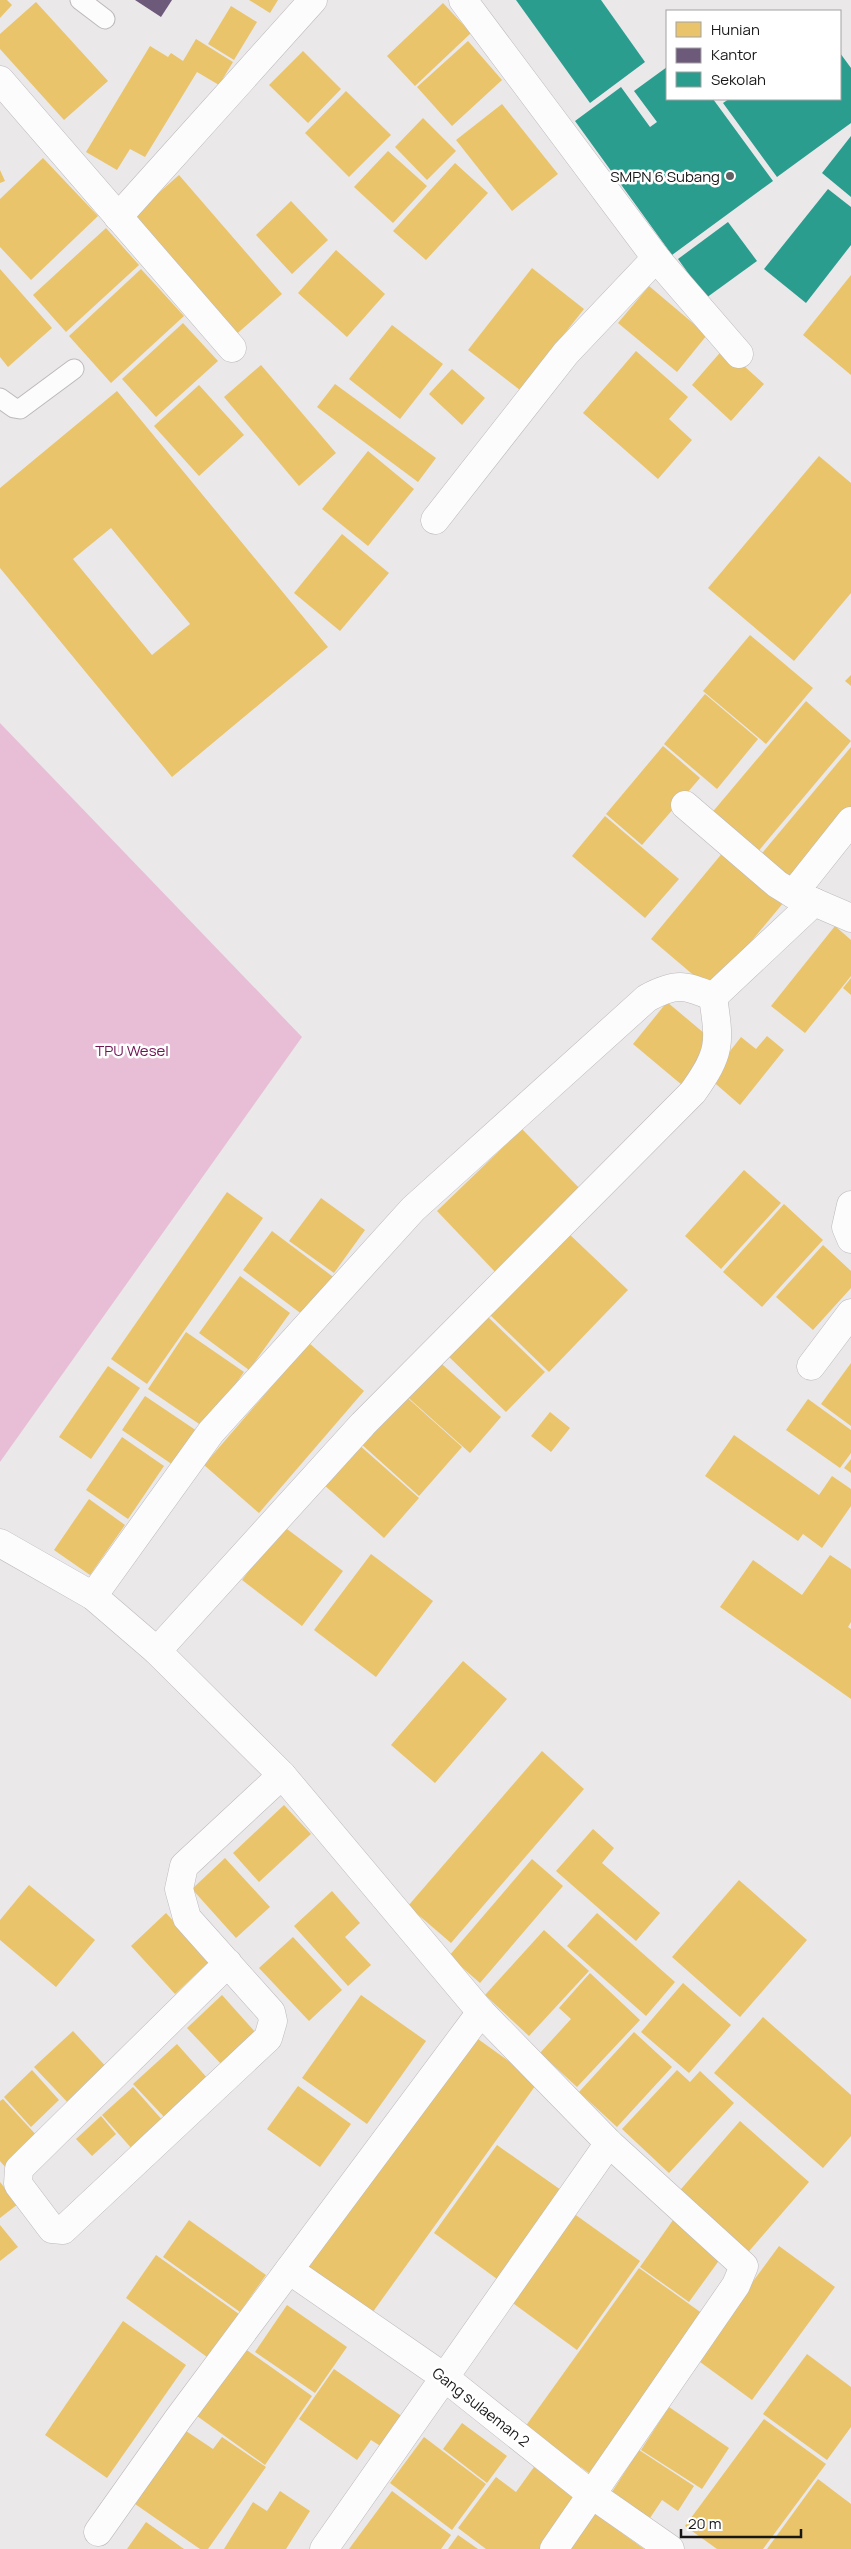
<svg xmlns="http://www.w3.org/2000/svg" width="851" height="2549" font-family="Manrope,sans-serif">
  <rect width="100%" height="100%" fill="#ebe8ea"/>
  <path fill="#e8bed6" d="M0,723L302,1037L0,1462Z"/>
  <g fill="#e9c46a" fill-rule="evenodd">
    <path d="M0,0H7L12,5L0,18Z"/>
    <path d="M249,0H278L270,13Z"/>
    <path d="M36,2L108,81L64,120L0,49V34Z"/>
    <path d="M443,3L471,33L415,86L387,56Z"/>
    <path d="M231,6L257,22L234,60L208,44Z"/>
    <path d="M196,39L233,62L219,85L197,72L145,157L130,149L117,170L86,152L150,46L168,57L171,53L183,61Z"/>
    <path d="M468,41L502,80L452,126L417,87Z"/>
    <path d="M303,51L341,89L308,123L269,85Z"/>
    <path d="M346,91L391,135L349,177L305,133Z"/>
    <path d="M502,104L558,174L512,211L456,140Z"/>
    <path d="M423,118L456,151L427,180L395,147Z"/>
    <path d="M388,151L427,186L393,223L354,187Z"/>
    <path d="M43,158L98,216L31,280L0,247V199Z"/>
    <path d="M455,163L488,193L426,260L393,231Z"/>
    <path d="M0,170L5,181L0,183Z"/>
    <path d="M179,175L282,294L232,338L129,219Z"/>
    <path d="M291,201L328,240L292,274L256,235Z"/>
    <path d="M106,228L139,265L66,332L33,295Z"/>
    <path d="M336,250L385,294L347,337L298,293Z"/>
    <path d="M532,268L584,309L520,390L468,350Z"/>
    <path d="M0,269L52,328L8,367L0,357Z"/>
    <path d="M141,269L184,316L111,383L69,336Z"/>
    <path d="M851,275V375L803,335Z"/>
    <path d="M649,286L707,335L677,372L618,323Z"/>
    <path d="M183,323L218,361L156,417L122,379Z"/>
    <path d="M392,325L443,364L400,419L349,379Z"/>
    <path d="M724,348L764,384L731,421L692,385Z"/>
    <path d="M636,351L688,397L669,419L692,440L658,479L583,413Z"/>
    <path d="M261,365L336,453L299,486L224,397Z"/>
    <path d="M452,369L485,398L462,425L429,394Z"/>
    <path d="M335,384L436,458L418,482L317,407Z"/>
    <path d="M199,385L244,435L199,476L154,426Z"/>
    <path d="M117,391L328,647L172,777L0,568V488ZM111,528L190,624L152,655L73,559Z"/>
    <path d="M368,451L414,489L368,546L322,509Z"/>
    <path d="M819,456L851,483V593L794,661L708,588Z"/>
    <path d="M342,534L389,573L340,631L294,593Z"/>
    <path d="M750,635L813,688L766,744L703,691Z"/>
    <path d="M851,675V686L845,681Z"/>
    <path d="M705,694L758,739L717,789L664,744Z"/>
    <path d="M806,701L851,741L756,854L710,815Z"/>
    <path d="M663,746L700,778L642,845L606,814Z"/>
    <path d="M851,747V810L789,884L758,858Z"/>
    <path d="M605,816L679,879L645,918L572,856Z"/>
    <path d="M724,851L784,902L711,990L651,939Z"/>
    <path d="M835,926L851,940V976L805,1033L771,1006Z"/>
    <path d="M851,978V995L843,988Z"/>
    <path d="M667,1002L717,1044L682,1085L633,1044Z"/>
    <path d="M767,1036L784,1050L740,1105L709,1078L741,1037L756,1049Z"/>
    <path d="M522,1129L584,1193L499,1276L437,1211Z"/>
    <path d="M744,1170L781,1203L721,1269L685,1236Z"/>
    <path d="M227,1192L263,1218L147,1384L111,1359Z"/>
    <path d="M321,1198L365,1230L334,1273L289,1241Z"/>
    <path d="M784,1204L823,1240L762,1307L723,1272Z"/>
    <path d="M272,1231L336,1279L307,1318L243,1270Z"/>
    <path d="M567,1232L628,1290L549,1372L489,1314Z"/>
    <path d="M823,1245L851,1271V1288L813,1330L776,1297Z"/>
    <path d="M240,1276L290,1313L249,1370L199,1333Z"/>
    <path d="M485,1314L545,1372L506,1412L446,1354Z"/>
    <path d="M186,1332L244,1372L205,1428L148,1389Z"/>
    <path d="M309,1343L364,1391L259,1513L204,1465Z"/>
    <path d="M434,1357L501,1417L470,1453L403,1393Z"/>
    <path d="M851,1363V1426L821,1404Z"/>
    <path d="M108,1366L140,1388L91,1459L59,1437Z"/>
    <path d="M402,1393L462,1447L419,1496L359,1442Z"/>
    <path d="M145,1396L197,1431L173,1465L122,1430Z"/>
    <path d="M808,1399L851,1430V1453L840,1468L786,1430Z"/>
    <path d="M550,1412L570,1428L551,1452L531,1436Z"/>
    <path d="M734,1435L819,1495L832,1476L851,1489V1506L822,1548L803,1534L798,1541L705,1476Z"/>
    <path d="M122,1437L164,1466L128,1519L86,1490Z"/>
    <path d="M358,1444L419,1498L384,1538L323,1484Z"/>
    <path d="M851,1459V1473L844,1468Z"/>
    <path d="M89,1499L125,1525L90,1575L54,1550Z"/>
    <path d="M283,1526L343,1571L302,1626L242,1580Z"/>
    <path d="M371,1554L433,1601L376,1677L314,1630Z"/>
    <path d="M830,1555L851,1569V1622L848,1627L851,1629V1699L720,1607L753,1560L802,1595Z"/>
    <path d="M463,1661L507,1699L435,1783L391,1745Z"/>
    <path d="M542,1751L584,1789L451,1943L408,1906Z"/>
    <path d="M284,1805L311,1834L259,1882L233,1853Z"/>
    <path d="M593,1829L614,1848L602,1863L660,1913L636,1941L556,1871Z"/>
    <path d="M225,1858L270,1907L236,1938L192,1889Z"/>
    <path d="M532,1859L563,1886L480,1983L449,1956Z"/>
    <path d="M739,1880L807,1940L740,2017L672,1957Z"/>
    <path d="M29,1885L95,1940L56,1987L0,1940V1920Z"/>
    <path d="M332,1891L360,1923L345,1937L371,1965L348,1986L294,1926Z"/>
    <path d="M166,1913L210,1961L175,1994L131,1946Z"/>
    <path d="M597,1913L675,1982L646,2016L567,1946Z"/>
    <path d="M544,1930L589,1971L529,2036L485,1995Z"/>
    <path d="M293,1937L342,1990L309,2021L259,1968Z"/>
    <path d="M590,1973L640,2020L577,2087L540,2053L571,2019L559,2008Z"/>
    <path d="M683,1983L731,2025L689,2073L641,2032Z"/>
    <path d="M222,1995L256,2033L222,2065L187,2028Z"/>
    <path d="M361,1995L426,2041L367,2124L302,2078Z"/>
    <path d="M763,2017L851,2095V2136L823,2168L714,2073Z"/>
    <path d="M73,2031L110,2071L72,2107L34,2067Z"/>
    <path d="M634,2032L672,2067L617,2127L579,2092Z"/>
    <path d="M471,2034L538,2082L370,2316L304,2269Z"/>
    <path d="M177,2044L209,2080L166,2119L133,2084Z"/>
    <path d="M32,2070L59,2100L31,2127L4,2097Z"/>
    <path d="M677,2070L690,2082L700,2071L734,2103L669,2173L622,2129Z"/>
    <path d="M298,2086L351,2124L320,2167L267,2129Z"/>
    <path d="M133,2087L164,2122L133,2150L102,2115Z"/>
    <path d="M3,2099L39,2138L6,2168L0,2161V2101Z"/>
    <path d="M101,2116L116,2134L92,2156L76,2139Z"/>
    <path d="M740,2121L809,2182L744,2257L675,2196Z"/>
    <path d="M497,2145L561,2190L497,2279L434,2233Z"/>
    <path d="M0,2182L18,2204L0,2218Z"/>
    <path d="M573,2213L640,2261L577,2350L510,2301Z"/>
    <path d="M189,2220L266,2275L240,2312L163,2257Z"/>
    <path d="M673,2220L723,2255L689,2302L640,2267Z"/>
    <path d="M0,2225L18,2247L0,2261Z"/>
    <path d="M779,2246L835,2287L752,2400L696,2359Z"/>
    <path d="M156,2255L239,2314L207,2357L126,2298Z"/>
    <path d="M639,2268L703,2314L589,2473L525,2427Z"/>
    <path d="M287,2305L347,2347L315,2393L255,2352Z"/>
    <path d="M123,2321L186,2365L107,2478L45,2435Z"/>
    <path d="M244,2348L312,2396L265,2465L197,2416Z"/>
    <path d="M807,2354L851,2387V2427L827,2460L763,2414Z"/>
    <path d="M334,2369L403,2417L382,2447L371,2440L357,2460L299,2419Z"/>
    <path d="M669,2407L729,2448L702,2489L641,2450Z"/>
    <path d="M764,2419L826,2464L763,2549H717L685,2526Z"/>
    <path d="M462,2423L507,2456L487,2483L443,2449Z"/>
    <path d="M186,2431L213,2449L222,2437L266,2467L208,2549H200L135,2504Z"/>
    <path d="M424,2437L486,2484L452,2530L390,2483Z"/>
    <path d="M639,2450L694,2486L678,2511L662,2500L648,2521L610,2495Z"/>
    <path d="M534,2467L577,2500L541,2549H486L458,2528L496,2477L516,2492Z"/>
    <path d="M818,2479L851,2504V2549H767Z"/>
    <path d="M280,2491L310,2511L286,2549H224L253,2502L267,2511Z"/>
    <path d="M392,2491L451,2535L441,2549H349Z"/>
    <path d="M593,2512L644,2549H566Z"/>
    <path d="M146,2522L184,2549H127Z"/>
    <path d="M458,2535L478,2549H448Z"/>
  </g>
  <path fill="#6d597a" d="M135,0H172L161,17Z"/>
  <g fill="#2a9d8f">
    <path d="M516,0H601L645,62L590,103Z"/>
    <path d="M840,53L851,68V123L777,177L723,103L729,99H840Z"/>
    <path d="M667,67V99H713L773,181L672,255L575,121L621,87L650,127L657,122L634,91Z"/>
    <path d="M851,136V197L822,173Z"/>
    <path d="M828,189L851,207V245L806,303L764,269Z"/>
    <path d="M728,222L757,261L706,298L678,259Z"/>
  </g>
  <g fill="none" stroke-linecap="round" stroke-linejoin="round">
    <defs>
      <g id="service">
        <path d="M80,0L105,19"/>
        <path d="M0,398L14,408L20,409L74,369"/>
      </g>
      <g id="minor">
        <path d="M463,0L656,258L739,354"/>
        <path d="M0,80L232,348"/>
        <path d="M118,217L313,0"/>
        <path d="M435,520L566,353L656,258"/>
        <path d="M685,805L777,884L793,894L814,902"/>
        <path d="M793,894L851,821"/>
        <path d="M851,1205L846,1227L851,1239"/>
        <path d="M811,1366L851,1313"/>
        <path d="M0,1543L93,1596L157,1651L282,1775L481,2012L609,2143L744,2266L736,2285L554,2549"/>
        <path d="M93,1596L211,1432L413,1209L647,998C675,983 685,984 713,997"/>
        <path d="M157,1651L363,1424L693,1092C721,1052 720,1044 713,997L814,902L851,918"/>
        <path d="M228,1963L19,2169L18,2184L52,2229L63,2230L268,2038L273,2021L271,2012L187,1918L179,1889L184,1866L282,1775"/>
        <path d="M289,2270L444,2377L591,2494L670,2549"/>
        <path d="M98,2532L178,2419L481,2012"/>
        <path d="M324,2549L609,2143"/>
      </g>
    </defs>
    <use href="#service" stroke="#bcb9bb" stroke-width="21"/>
    <use href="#minor" stroke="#bcb9bb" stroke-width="29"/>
    <use href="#service" stroke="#fcfcfc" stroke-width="19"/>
    <use href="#minor" stroke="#fcfcfc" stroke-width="28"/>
  </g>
  <circle fill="#626062" stroke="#fff" stroke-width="2" cx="730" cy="176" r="5"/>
  <g text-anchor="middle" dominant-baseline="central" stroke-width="5" stroke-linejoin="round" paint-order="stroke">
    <g font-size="15" fill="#181718" stroke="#fff" text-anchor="end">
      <text x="720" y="176">SMPN 6 Subang</text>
    </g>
    <g font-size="15" fill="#6f1553" stroke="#fff">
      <text x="132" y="1050">TPU Wesel</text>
    </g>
    <g font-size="15" fill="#181718" stroke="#fff">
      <text transform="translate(481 2407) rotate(38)">Gang sulaeman 2</text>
    </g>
  </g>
  <rect x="666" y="10" width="175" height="90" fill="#ffffff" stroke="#a3a2a3"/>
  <rect x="676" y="22" width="25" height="15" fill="#e9c46a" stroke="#a3a2a3"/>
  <text x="711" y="35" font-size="15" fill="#181718">Hunian</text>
  <rect x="676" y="48" width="25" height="15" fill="#6d597a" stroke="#a3a2a3"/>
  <text x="711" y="60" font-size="15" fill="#181718">Kantor</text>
  <rect x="676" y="72" width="25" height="15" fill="#2a9d8f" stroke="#a3a2a3"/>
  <text x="711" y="85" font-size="15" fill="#181718">Sekolah</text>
  <path d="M681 2529v8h120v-8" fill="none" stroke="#181718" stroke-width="2.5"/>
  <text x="688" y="2529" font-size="15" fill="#181718" stroke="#ffffff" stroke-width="4" paint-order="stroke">20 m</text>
</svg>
